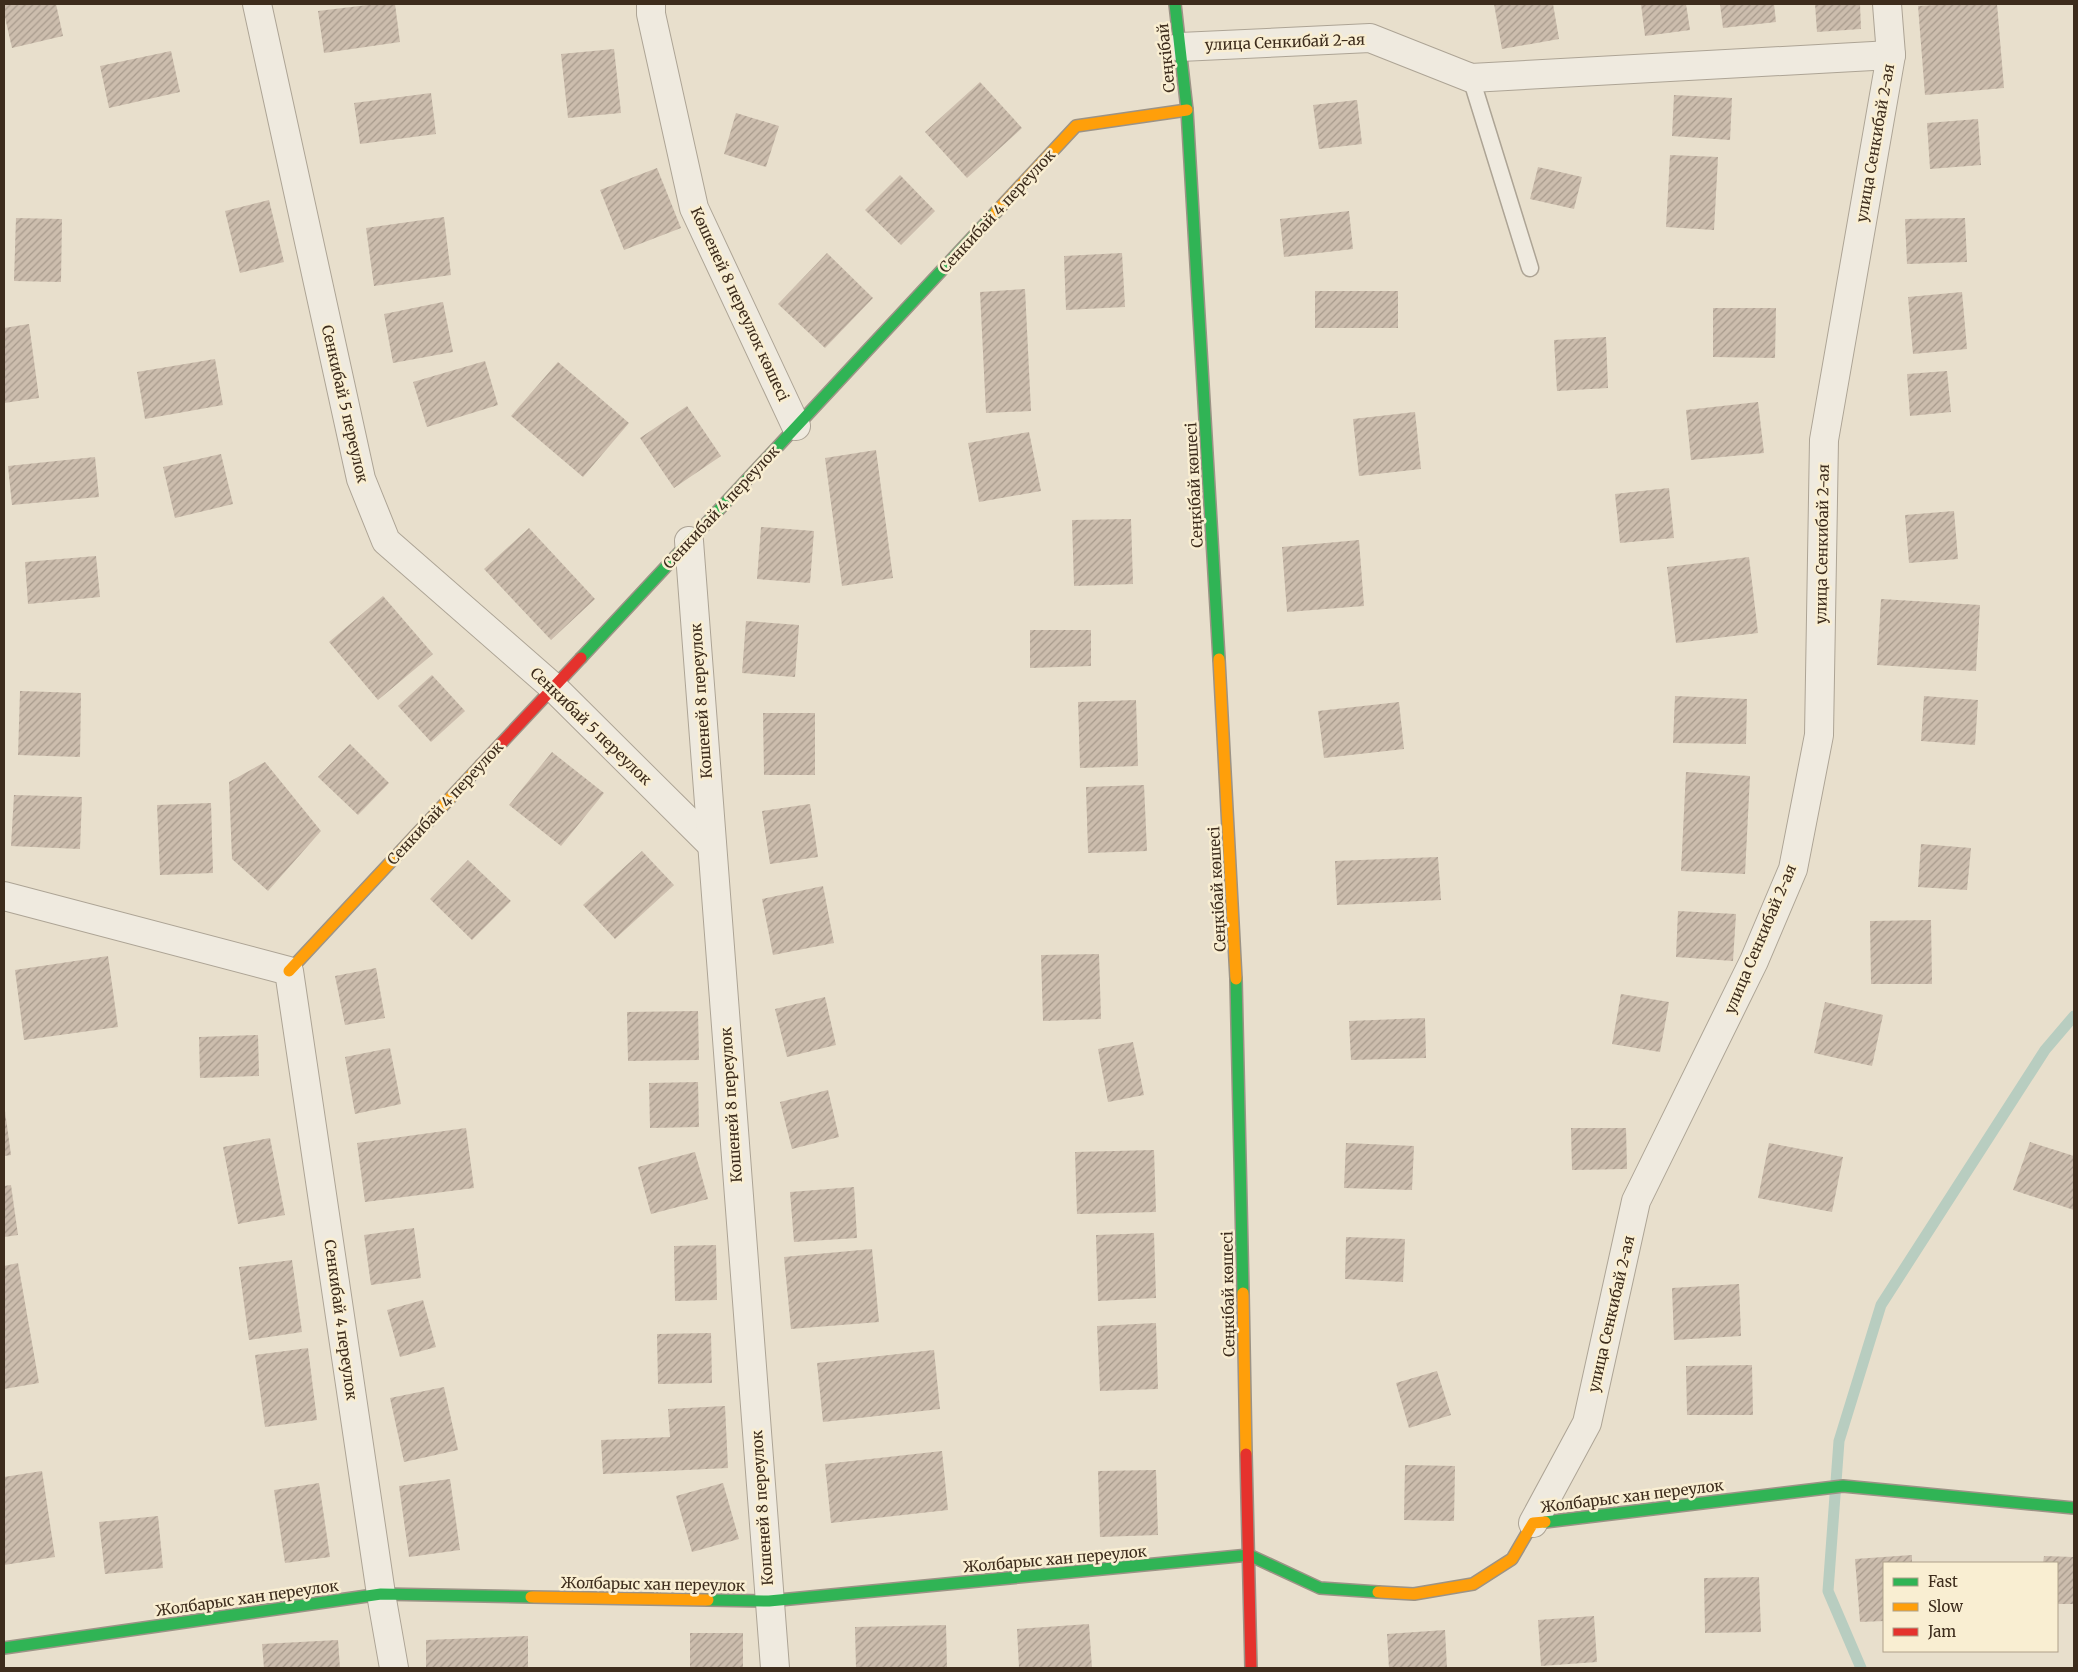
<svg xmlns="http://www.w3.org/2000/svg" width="2078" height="1672" font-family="Merriweather,serif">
  <defs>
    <pattern id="building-hatch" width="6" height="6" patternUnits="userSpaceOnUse" patternTransform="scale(1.25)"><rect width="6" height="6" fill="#ccbdad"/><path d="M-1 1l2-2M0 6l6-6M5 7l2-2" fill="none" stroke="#a79a8c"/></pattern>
  </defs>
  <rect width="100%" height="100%" fill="#e8dfcc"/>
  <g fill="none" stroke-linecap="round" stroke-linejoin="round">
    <path stroke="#b8cdc0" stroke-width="11" d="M1861,1668L1828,1591L1839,1441L1881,1305L2045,1050L2074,1016"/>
  </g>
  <g fill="url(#building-hatch)">
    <path d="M4,4H56L63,36L12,48L4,13Z"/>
    <path d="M376,4H395L400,42L324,53L318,11Z"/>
    <path d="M1494,4H1553L1559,39L1502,49Z"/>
    <path d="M1641,4H1686L1690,30L1645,36Z"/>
    <path d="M1720,4H1774L1776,22L1723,28Z"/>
    <path d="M1815,4H1860L1861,29L1817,32Z"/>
    <path d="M1951,4H1997L2004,88L1925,95L1918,6Z"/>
    <path d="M614,49L621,113L568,118L561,54Z"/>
    <path d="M171,51L180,92L109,108L100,66Z"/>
    <path d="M980,82L1022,128L967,178L925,132Z"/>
    <path d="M431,93L436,134L360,144L354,103Z"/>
    <path d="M1674,95L1732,98L1730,140L1672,136Z"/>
    <path d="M1357,100L1362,144L1319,149L1313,105Z"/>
    <path d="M736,113L779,126L766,167L724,154Z"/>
    <path d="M1978,119L1981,165L1930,169L1927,123Z"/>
    <path d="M1670,155L1718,157L1714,230L1666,227Z"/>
    <path d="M1538,167L1582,177L1574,209L1530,199Z"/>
    <path d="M657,168L681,228L624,250L600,190Z"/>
    <path d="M900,175L935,211L901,245L865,210Z"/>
    <path d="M269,200L284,262L240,273L225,211Z"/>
    <path d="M1349,211L1353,249L1284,257L1280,219Z"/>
    <path d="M444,217L451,275L374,286L366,228Z"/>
    <path d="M16,218L62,219L61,282L14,281Z"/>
    <path d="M1965,218L1967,262L1907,264L1905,219Z"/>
    <path d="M827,253L873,298L825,348L778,304Z"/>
    <path d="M1122,253L1125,307L1066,310L1064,256Z"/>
    <path d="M1025,289L1031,411L986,413L980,292Z"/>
    <rect x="1315" y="291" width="83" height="37"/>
    <path d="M1962,292L1967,349L1913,354L1908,297Z"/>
    <path d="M443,302L453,352L393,363L384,314Z"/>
    <path d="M1713,308H1776L1775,358L1713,357Z"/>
    <path d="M29,324L39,398L4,403V328Z"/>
    <path d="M1606,337L1608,388L1557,391L1554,340Z"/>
    <path d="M215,359L223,405L145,419L137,372Z"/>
    <path d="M485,361L498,405L427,427L413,382Z"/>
    <path d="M558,362L629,423L583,477L511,416Z"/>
    <path d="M1947,371L1951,412L1910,416L1907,374Z"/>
    <path d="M1758,402L1764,453L1691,460L1686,410Z"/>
    <path d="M687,406L721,456L674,488L640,438Z"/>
    <path d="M1415,412L1421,469L1359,476L1353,419Z"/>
    <path d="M1029,432L1041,491L979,502L968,443Z"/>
    <path d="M876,450L893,578L842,586L825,458Z"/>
    <path d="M221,454L233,504L175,518L163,467Z"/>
    <path d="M95,457L99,497L12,505L8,466Z"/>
    <path d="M1669,488L1674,538L1620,543L1615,494Z"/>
    <path d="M1954,511L1958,559L1909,563L1905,515Z"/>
    <path d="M1131,519L1133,584L1074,586L1072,520Z"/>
    <path d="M761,527L814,531L810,583L757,579Z"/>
    <path d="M529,528L595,599L551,640L484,569Z"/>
    <path d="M1359,540L1364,606L1287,612L1282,547Z"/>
    <path d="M96,556L100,597L28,604L25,562Z"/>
    <path d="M1749,557L1758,633L1676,643L1667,567Z"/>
    <path d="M383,596L433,654L378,700L329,642Z"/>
    <path d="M1881,599L1980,605L1976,671L1877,665Z"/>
    <path d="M746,621L799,625L795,677L742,673Z"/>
    <path d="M1030,630H1091V666L1030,668Z"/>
    <path d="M432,675L465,711L431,742L398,706Z"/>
    <path d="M20,691L81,693L80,757L18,755Z"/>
    <path d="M1675,696L1747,699L1746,744L1673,743Z"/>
    <path d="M1924,696L1978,700L1975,745L1921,741Z"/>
    <path d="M1136,700L1138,766L1080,768L1078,702Z"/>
    <path d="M1399,702L1404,749L1324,758L1318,711Z"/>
    <path d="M763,713H815V775H764Z"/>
    <path d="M350,744L389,783L358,815L318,777Z"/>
    <path d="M552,752L604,793L561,846L509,805Z"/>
    <path d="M265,762L321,831L268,891L232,859L229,782Z"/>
    <path d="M1686,772L1750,776L1745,874L1681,871Z"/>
    <path d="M1144,785L1147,851L1088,853L1086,787Z"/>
    <path d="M14,795L82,797L80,849L11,846Z"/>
    <path d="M211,803L213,873L160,875L157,805Z"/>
    <path d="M810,804L818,857L770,864L762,811Z"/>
    <path d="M1921,844L1971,848L1967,890L1918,887Z"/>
    <path d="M642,851L674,885L615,939L583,905Z"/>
    <path d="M1438,857L1441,900L1337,905L1335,861Z"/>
    <path d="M468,860L511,901L472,940L430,899Z"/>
    <path d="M823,886L834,943L773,955L762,899Z"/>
    <path d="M1678,911L1736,914L1733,961L1676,957Z"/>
    <path d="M1931,920L1932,984H1871L1870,921Z"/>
    <path d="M1099,954L1101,1019L1043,1021L1041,955Z"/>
    <path d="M108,956L118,1027L24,1040L15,970Z"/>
    <path d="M376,968L385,1018L345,1025L335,976Z"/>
    <path d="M1621,994L1669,1002L1660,1052L1612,1044Z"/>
    <path d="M825,997L836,1045L787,1057L775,1009Z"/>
    <path d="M1825,1002L1883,1015L1872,1066L1814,1053Z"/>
    <path d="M698,1011L699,1060L628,1061L627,1012Z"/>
    <path d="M1425,1018L1426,1058L1351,1060L1349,1021Z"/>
    <path d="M258,1035L259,1076L200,1078L199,1037Z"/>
    <path d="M1133,1042L1144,1095L1108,1102L1098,1049Z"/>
    <path d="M390,1048L401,1104L355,1114L345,1057Z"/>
    <path d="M698,1082L699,1127L650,1128L649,1083Z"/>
    <path d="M828,1090L839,1137L792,1149L780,1102Z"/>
    <path d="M4,1104L11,1155L4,1156Z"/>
    <path d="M466,1128L474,1188L365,1202L357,1143Z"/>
    <path d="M1571,1128H1626L1627,1169L1572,1170Z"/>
    <path d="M270,1138L285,1215L238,1224L223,1147Z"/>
    <path d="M2030,1142L2074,1156V1210L2013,1190Z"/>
    <path d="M1346,1143L1414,1146L1412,1190L1344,1188Z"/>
    <path d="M1769,1143L1843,1157L1832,1212L1758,1198Z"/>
    <path d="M1154,1150L1156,1212L1077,1214L1075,1152Z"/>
    <path d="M695,1152L708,1199L651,1214L638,1167Z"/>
    <path d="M11,1185L18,1235L4,1237V1186Z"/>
    <path d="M854,1187L857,1238L794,1242L790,1192Z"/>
    <path d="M414,1228L421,1278L371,1285L364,1235Z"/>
    <path d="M1154,1233L1156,1298L1098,1301L1096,1235Z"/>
    <path d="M1346,1237L1405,1239L1403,1282L1345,1279Z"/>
    <path d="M716,1245L717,1300L675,1301L674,1246Z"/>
    <path d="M872,1249L879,1322L791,1329L784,1257Z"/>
    <path d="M292,1260L302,1332L249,1340L239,1267Z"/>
    <path d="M18,1263L39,1383L4,1389V1266Z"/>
    <path d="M1739,1284L1741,1336L1674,1340L1672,1288Z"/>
    <path d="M423,1300L436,1347L400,1357L387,1310Z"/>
    <path d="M1156,1323L1158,1389L1100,1391L1097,1326Z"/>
    <path d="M711,1333L712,1383L658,1384L657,1334Z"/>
    <path d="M308,1348L317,1420L265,1427L255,1355Z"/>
    <path d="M934,1350L940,1409L823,1422L817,1363Z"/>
    <path d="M1752,1365L1753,1415H1687L1686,1366Z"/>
    <path d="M1437,1371L1451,1415L1409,1428L1396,1383Z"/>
    <path d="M444,1387L458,1450L404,1462L390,1398Z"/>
    <path d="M725,1406L728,1468L603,1474L601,1440L670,1437L668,1409Z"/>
    <path d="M942,1451L948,1510L831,1523L825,1464Z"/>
    <path d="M1405,1465L1455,1466L1454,1521L1404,1520Z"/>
    <path d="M1156,1470L1158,1535L1100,1537L1098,1471Z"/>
    <path d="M42,1471L55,1557L4,1565V1477Z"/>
    <path d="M450,1479L460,1550L409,1557L399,1486Z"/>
    <path d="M319,1483L330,1557L285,1563L274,1490Z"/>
    <path d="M723,1483L739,1539L692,1552L676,1496Z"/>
    <path d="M158,1516L163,1568L105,1574L99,1522Z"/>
    <path d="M1912,1555V1563H1884V1621L1860,1622L1855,1559Z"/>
    <path d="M2044,1556L2074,1557V1604H2057V1563H2043Z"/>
    <path d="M1759,1577L1761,1632L1705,1633L1704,1578Z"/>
    <path d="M1594,1616L1597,1662L1541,1666L1538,1620Z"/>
    <path d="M1089,1624L1092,1668H1019L1017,1629Z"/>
    <path d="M946,1625L947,1668H856L855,1627Z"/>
    <path d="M1445,1630L1447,1668H1389L1387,1634Z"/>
    <rect x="690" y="1633" width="53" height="35"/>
    <path d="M528,1636V1668H426V1640Z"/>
    <path d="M338,1640L340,1668H264L262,1644Z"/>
  </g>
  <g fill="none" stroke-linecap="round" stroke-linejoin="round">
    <defs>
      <path id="lane" d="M1471,78L1530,268"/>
      <g id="street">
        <path d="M257,4L361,479L386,541L553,687L712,845"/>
        <path d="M651,4V14L694,208L796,426"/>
        <path d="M1180,47L1370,38L1471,78L1891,55"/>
        <path d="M689,541L775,1668"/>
        <path d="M4,896L289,971L381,1594L394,1668"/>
        <path d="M1533,1523L1587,1423L1636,1201L1754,961L1793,869L1819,735L1824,440L1891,55L1887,4"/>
      </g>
      <g id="fast">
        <path d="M1175,4L1187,110L1219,659"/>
        <path d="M581,658L996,212"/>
        <path d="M1236,979L1243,1293"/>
        <path d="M1545,1522L1843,1486L2074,1508"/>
        <path d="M708,1600L769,1601L1249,1555L1320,1588L1378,1592"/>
        <path d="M4,1648L381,1594L531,1597"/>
      </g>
      <g id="slow">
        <path d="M996,212L1076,126L1187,110"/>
        <path d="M1219,659L1236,979"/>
        <path d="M289,971L481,765"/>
        <path d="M1243,1293L1246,1454"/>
        <path d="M1378,1592L1414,1594L1473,1584L1512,1559L1533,1523L1545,1522"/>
        <path d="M531,1597L708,1600"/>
      </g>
      <g id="jam">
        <path d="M481,765L581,658"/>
        <path d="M1246,1454L1251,1668"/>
      </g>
    </defs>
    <use href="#lane" stroke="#ada495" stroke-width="19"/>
    <use href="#street" stroke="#ada495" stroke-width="30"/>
    <use href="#fast" stroke="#9c9386" stroke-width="14"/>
    <use href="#slow" stroke="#9c9386" stroke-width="14"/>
    <use href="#jam" stroke="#9c9386" stroke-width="14"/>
    <use href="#lane" stroke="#efeadf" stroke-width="16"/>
    <use href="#street" stroke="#efeadf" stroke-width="28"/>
    <use href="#fast" stroke="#30b455" stroke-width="11"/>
    <use href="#slow" stroke="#ff9f0a" stroke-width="11"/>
    <use href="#jam" stroke="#e5322d" stroke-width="11"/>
  </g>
  <g text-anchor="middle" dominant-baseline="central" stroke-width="5" stroke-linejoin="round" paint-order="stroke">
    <g font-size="15" fill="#3d2c1c" stroke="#f9eed2">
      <text transform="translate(1285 42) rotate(-2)">улица Сенкибай 2-ая</text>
      <text transform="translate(1166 58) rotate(-96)">Сеңкібай</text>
      <text transform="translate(1875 143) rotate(-80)">улица Сенкибай 2-ая</text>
      <text transform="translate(997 211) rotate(-47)">Сенкибай 4 переулок</text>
      <text transform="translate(740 304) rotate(65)">Көшеней 8 переулок көшесі</text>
      <text transform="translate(345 404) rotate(77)">Сенкибай 5 переулок</text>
      <text transform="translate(1194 485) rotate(-93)">Сеңкібай көшесі</text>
      <text transform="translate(721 507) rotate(-47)">Сенкибай 4 переулок</text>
      <text transform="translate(1822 544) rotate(-89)">улица Сенкибай 2-ая</text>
      <text transform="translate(701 701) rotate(-94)">Кошеней 8 переулок</text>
      <text transform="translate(591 726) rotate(44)">Сенкибай 5 переулок</text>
      <text transform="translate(445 803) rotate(-47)">Сенкибай 4 переулок</text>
      <text transform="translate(1217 889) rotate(-93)">Сеңкібай көшесі</text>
      <text transform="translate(1760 939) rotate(-67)">улица Сенкибай 2-ая</text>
      <text transform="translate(731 1105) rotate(-94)">Кошеней 8 переулок</text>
      <text transform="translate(1228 1294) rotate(-91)">Сеңкібай көшесі</text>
      <text transform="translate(1611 1314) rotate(-77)">улица Сенкибай 2-ая</text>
      <text transform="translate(341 1320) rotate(82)">Сенкибай 4 переулок</text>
      <text transform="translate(1632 1496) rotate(-7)">Жолбарыс хан переулок</text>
      <text transform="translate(762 1508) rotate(-94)">Кошеней 8 переулок</text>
      <text transform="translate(1055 1559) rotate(-5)">Жолбарыс хан переулок</text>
      <text transform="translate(653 1584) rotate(1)">Жолбарыс хан переулок</text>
      <text transform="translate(247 1598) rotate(-8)">Жолбарыс хан переулок</text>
    </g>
  </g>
  <rect width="2078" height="1672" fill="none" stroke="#3d2c1c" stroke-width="10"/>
  <rect x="1883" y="1562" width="175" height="90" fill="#f9eed2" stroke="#aea089"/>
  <rect x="1893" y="1578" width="25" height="8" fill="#30b455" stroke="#aea089"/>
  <text x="1928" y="1587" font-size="15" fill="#3d2c1c">Fast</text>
  <rect x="1893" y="1603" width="25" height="8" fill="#ff9f0a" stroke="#aea089"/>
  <text x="1928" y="1612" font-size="15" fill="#3d2c1c">Slow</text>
  <rect x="1893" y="1628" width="25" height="8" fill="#e5322d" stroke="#aea089"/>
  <text x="1928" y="1637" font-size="15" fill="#3d2c1c">Jam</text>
</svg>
